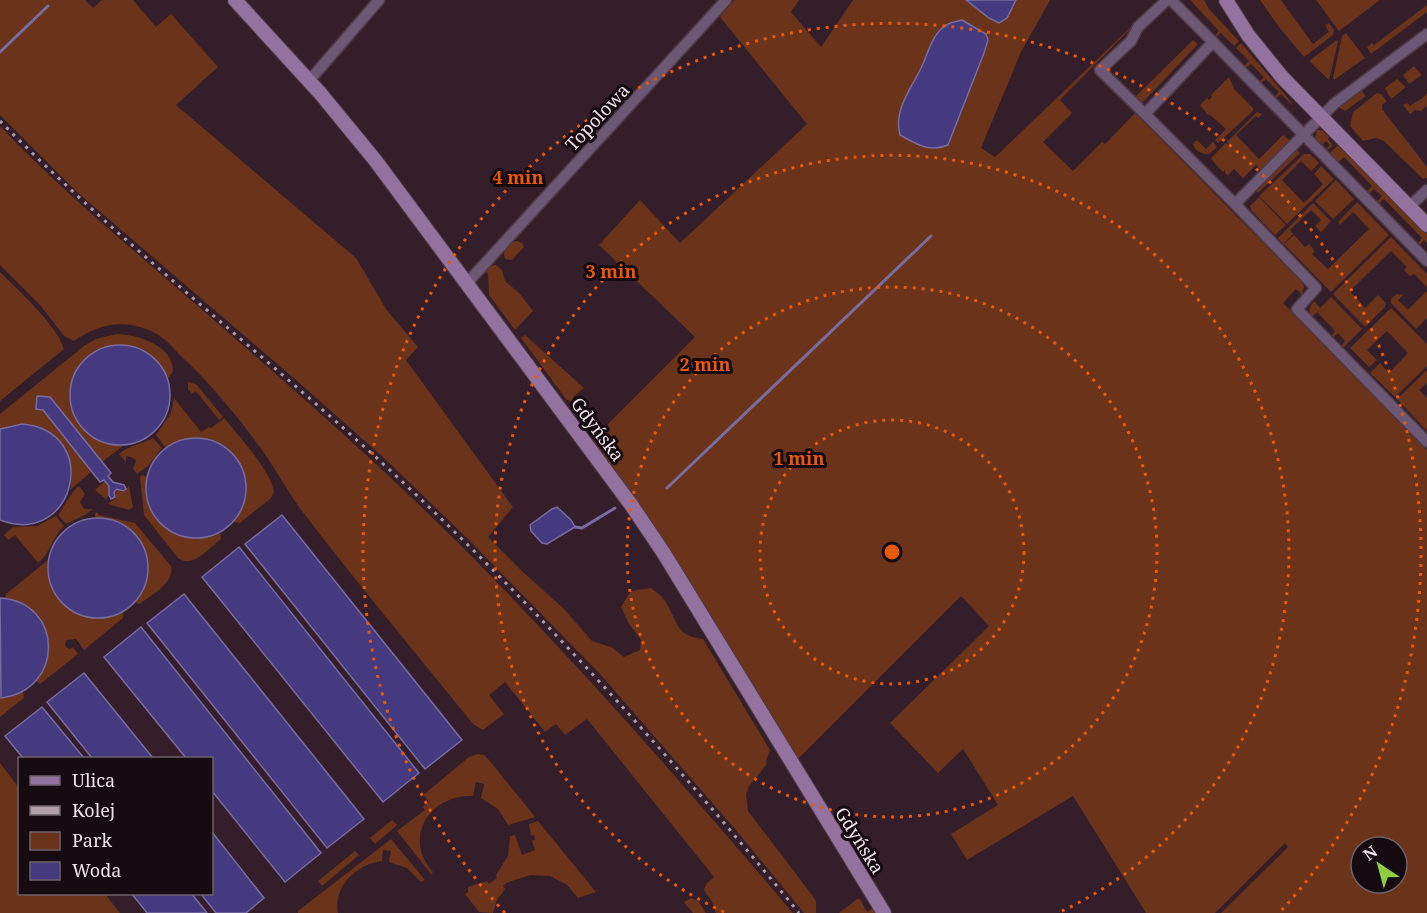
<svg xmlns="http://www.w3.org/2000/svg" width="1427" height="913" font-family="'Noto Serif',serif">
  <rect width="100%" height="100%" fill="#331e2a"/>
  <g fill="#6a331a" fill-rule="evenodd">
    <path d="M0,0H85L93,8L102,0H133L156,27L171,14L218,67L176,105L356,258L386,309L418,347L406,360L513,507L488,537L523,572L564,609L592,641L611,647L624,657L640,650L641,640L629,624L621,607L631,591L651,588C656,592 662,596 665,601C678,621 675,636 703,639L770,750L766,761L767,764L749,786L746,794L748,811L809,891L816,901V913H804L735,829L600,674L470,541L385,459L296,380L77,192L0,115Z"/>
    <path d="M734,0H799L791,12L821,47L853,0H1050L1021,52L981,148L995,157L1159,0L1060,100L1072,113L1043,142L1073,171L1102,142L1105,144L1135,113L1302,282L1304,287L1302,295L1296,289L1283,303L1427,450V913H1221L1288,847L1285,843L1215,913H1146L1073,796L967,860L951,834L998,805L963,749L938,773L890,723L989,626L961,596L798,759L642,508L592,440L695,337L599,245L640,200L680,243L807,124L720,17ZM1361,847H1397V883H1361Z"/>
    <path d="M1190,0H1204L1209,9L1239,41L1234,46L1221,33L1215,38L1214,37L1219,31Z"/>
    <path d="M1260,0H1281L1313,44L1329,32L1325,25L1329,23L1334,30L1333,35L1304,57L1279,27Z"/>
    <path d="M1316,0H1380L1339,31Z"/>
    <path d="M1427,5V12L1371,54L1367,47L1372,43L1374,45Z"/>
    <path d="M1346,33L1365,58L1334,80L1333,78L1342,36Z"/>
    <path d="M1193,40L1198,44L1143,102L1141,104L1133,99Z"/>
    <path d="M1337,40L1338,42L1329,80L1309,61Z"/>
    <path d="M1241,43L1292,103V105L1281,94L1275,99L1273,98L1279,92L1266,79L1260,84L1258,83L1264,77L1251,64L1245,69L1243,67L1249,61L1236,48Z"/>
    <path d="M1414,66L1422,75L1409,84L1403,75Z"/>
    <path d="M1229,77L1234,89L1253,108V111L1218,143L1215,140L1226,129L1209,114L1208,115L1200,105L1207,98L1209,100L1212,97L1211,95Z"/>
    <path d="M1397,79L1406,87L1391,99L1385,88Z"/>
    <path d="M1361,90L1366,96L1345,111L1339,107Z"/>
    <path d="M1377,93L1381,94L1387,101L1382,105V109L1427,167V178L1423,179L1384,141L1376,138L1363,141L1350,126L1353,112Z"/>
    <path d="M1427,93V106L1421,111L1415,110L1410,114L1403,105L1407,103L1410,106C1416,101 1423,100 1427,93Z"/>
    <path d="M1257,112L1262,114L1258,118L1256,116L1236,135L1259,159L1282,136L1284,135L1291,142L1262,171L1256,165L1243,178L1234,169L1228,175L1236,183L1225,173V170L1223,172L1211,159L1212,157L1226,143L1229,145L1227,142Z"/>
    <path d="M0,126C53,182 111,231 170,282C239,342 309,402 376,464C527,604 660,757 793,913H716L712,902L704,890L706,884L714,877L587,719L565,735L556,724L545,732L505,682L489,695L504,714L483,730L473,724C415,652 355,581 299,507C286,489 275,468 262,450C238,417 212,385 182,357C174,349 166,339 155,333C127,318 99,323 74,341L64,336L40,305L0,265Z"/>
    <path d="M1317,130H1322L1329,137L1328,139L1333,145L1328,150L1327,148L1330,145L1326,141L1322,145L1327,151L1326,152L1315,139Z"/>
    <path d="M1197,140L1206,149L1213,142L1217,147L1209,154C1202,154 1194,151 1193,143Z"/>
    <path d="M1338,145L1427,233V243L1424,240L1419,246L1417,244L1422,238L1384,199L1378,204L1376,203L1382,196L1374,189L1368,195L1366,192L1372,186L1344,157L1337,163L1329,154Z"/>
    <path d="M1297,150L1300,153L1258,193L1256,191Z"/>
    <path d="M1304,154H1310L1319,163L1311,171L1301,161L1282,180L1304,203L1323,184L1314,174L1321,166L1334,179L1287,224L1259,196Z"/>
    <path d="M1336,180L1354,199L1333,219L1315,201Z"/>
    <path d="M1259,197L1286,225L1275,235L1251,210L1250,206Z"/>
    <path d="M1357,202L1389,235L1331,292L1284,244L1294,235L1305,247L1309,244L1315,251L1312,254L1328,269L1369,229L1353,212L1340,225L1338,222Z"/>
    <path d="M1313,203L1331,221L1321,232L1315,226L1321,220L1311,210L1290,230L1293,234L1283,244L1278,238Z"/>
    <path d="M1391,237L1427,274V287L1414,274L1410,276L1404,270L1407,267L1391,251L1350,291L1365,308L1378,295L1386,303L1385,307L1365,327L1333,294Z"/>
    <path d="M517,241L522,243L524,247L512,260L505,259L504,256C504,248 509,242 517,241Z"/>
    <path d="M496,265L502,270L505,281L519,293L533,311L515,330L489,295L488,274L485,270L491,266Z"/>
    <path d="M0,272C18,290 57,325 64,349L0,401Z"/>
    <path d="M1427,291V318L1416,329L1391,303V299L1397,294L1403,295L1398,300L1408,310Z"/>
    <path d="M1331,297L1362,329L1342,349L1340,347L1345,341L1338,333L1332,339L1330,337L1335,331L1317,312L1311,318C1308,311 1309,307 1314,301L1320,308Z"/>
    <path d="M1391,308L1427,344V366L1395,397L1370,373L1380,363L1389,373L1408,353L1387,331L1367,350L1377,360L1369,367L1350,348Z"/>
    <path d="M116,334C137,334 174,346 173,371L168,379C140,316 54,350 73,413L113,445L123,446L102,462L50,398L43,410L92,471L70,490C80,445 42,412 0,429V414L84,346L96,339Z"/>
    <path d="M525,335L584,388L573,397V403L566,399L521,338Z"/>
    <path d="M1427,370V383L1419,390L1427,398V431L1397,399Z"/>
    <path d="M188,382L196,384L223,417L219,420L196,391L192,394L188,389Z"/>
    <path d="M174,398L201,432L209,427L211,428L224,418C237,434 272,472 274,492L271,498L240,523L233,522C269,475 219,415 166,448L156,435L171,413Z"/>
    <path d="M153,438L162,448L148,466L137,474L133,469L136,461L134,458L126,456V462L119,454C127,446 143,444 153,438Z"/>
    <path d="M142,475L147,477C146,485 148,492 150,500C157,535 189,546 220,532L221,539C209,548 193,569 178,558L144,515L140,477Z"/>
    <path d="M105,481L109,486L110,494L106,499L95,490Z"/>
    <path d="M79,486L85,494L80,502L84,509H93L85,515L66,524L58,515C65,506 70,493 79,486Z"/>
    <path d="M129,486L133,507L129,510L108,504L116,498L115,492L118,490L123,492Z"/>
    <path d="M97,512L99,515L135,523L171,566C175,582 153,594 141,603L138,604L135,601C164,564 141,519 95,518V514Z"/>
    <path d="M56,516L64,526C52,537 50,554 38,563L15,535L8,540L4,535L13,527L37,526Z"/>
    <path d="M48,560C45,602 84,631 123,611V618L84,650L76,639L67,640L65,644L66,647L70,649L73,647L78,654L40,684L36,681L48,638L43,624L5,598L6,594Z"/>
    <path d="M23,691L24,698L0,717V698Z"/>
    <path d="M477,754L484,755L489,760L535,817L508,825L498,809L481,798L484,784L476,782L473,796C430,794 402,838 433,872L431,874L397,831L425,810L423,807L429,802L423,795L469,757Z"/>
    <path d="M0,763L19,788L20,894H105L120,913H0Z"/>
    <path d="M392,820L397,825L375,844L370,838Z"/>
    <path d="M538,821L596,892L578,898L567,885L550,876L531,875L506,883L503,886L505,889L497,900L493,913L479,912L465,894L468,892V887L487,881L489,884L497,878L496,875L508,856L510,836L515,835L522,855L535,850L532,841L535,839L534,835L531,836L529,824Z"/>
    <path d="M391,839L425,880L421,882L407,868L389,862L391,851L383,850L382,861C357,864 333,886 338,913H298V911Z"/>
    <path d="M355,851L359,855L322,886L318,881Z"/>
    <path d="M691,898L698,901L706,913H693L684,902Z"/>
    <path d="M857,899H860L867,912L873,908L876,913H839Z"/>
  </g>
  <g fill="#453a80" stroke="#796ca0" stroke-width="1.5">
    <path d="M966,0H1016L1007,18L999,23L989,18Z"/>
    <path d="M962,20L986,34L988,40L984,53L948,145C930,153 916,144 900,135C893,109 912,88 922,66C928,53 931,39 941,29C947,23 954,22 962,20Z"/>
    <circle cx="120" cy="395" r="50"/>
    <path d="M37,396L50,397L111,473L108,476L113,482L124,485L126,489L123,491L117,489L114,492L115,497L111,499L109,495V486L104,480L100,482L43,410L36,409Z"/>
    <path d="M22,424C103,431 75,549 0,520V429Z"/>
    <circle cx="196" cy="488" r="50"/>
    <path d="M557,507L571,520L575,527L547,544L542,543L531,531L530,525L552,509Z"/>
    <path d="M282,515L462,740L425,769L245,544Z"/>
    <circle cx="98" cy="568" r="50"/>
    <path d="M239,547L419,773L383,802L202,577Z"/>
    <path d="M184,594L364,819L327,848L147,623Z"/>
    <path d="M0,598C64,602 65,690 1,698Z"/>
    <path d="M141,627L321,853L285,882L212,791V758H186L104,657Z"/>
    <path d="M84,673L153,758H92L47,702Z"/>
    <path d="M42,707L84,758H23L5,736Z"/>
    <path d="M212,832L264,898L246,913H216L201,894H212Z"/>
    <path d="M132,894H192L207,913H147Z"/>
  </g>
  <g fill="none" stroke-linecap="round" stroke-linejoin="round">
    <g stroke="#796ca0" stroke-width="3">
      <path d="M0,52L48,6"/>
      <path d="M667,488L931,236"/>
      <path d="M575,527L582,528L615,508"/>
    </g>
    <defs>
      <g id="street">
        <path d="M1171,0L1213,42"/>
        <path d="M1427,34L1334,104L1235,204L1145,114L1213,42C1284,115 1356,188 1427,261"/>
        <path d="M309,81L379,0"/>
        <path d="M1145,114L1100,70L1131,41L1138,27L1167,0"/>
        <path d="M1235,204L1316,288L1297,309L1427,442"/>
        <path d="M1409,207L1427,190"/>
        <path d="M467,283L726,0"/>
      </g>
      <g id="secondary">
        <path d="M235,0L320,93L375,160L632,506L663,552L884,913"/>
        <path d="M1226,0L1248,35L1282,77L1427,225"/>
      </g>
    </defs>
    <use href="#street" stroke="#4e3945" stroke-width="13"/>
    <use href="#secondary" stroke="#4e3945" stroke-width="16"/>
    <use href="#street" stroke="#6c5774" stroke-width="10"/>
    <use href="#secondary" stroke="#9372a0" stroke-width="14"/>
    <path stroke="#b09fa8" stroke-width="3" stroke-dasharray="3 6" stroke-linecap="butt" d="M0,121C119,242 254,346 380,461C531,600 669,754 799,913"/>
  </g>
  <g fill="none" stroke="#e8590c" stroke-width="3" stroke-dasharray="3 6">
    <circle cx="892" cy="552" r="132"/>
    <circle cx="892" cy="552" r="265"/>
    <path d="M724 912A397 397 0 1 1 1060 912"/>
    <path d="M505 913A529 529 0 1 1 1279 913"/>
  </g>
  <g text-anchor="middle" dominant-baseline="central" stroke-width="6" stroke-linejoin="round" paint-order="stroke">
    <g font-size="18" fill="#f1e1e9" stroke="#150b11">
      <text transform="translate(597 117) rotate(-47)">Topolowa</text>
      <text transform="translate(598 429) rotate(53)">Gdyńska</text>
      <text transform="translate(860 840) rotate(58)">Gdyńska</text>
    </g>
  </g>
  <circle cx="892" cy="552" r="9" fill="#e8590c" stroke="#150b11" stroke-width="3"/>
  <g font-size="18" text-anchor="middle" font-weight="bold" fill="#e8590c" stroke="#150b11" stroke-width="6" stroke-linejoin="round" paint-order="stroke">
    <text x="518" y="184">4 min</text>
    <text x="611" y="278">3 min</text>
    <text x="705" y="371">2 min</text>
    <text x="799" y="465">1 min</text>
  </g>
  <rect x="18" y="757" width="195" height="138" fill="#150b11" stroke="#6d6167" stroke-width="1.5"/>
  <rect x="30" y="776" width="30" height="9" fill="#9372a0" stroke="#6d6167" stroke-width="1.5"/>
  <text x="72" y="787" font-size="18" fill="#f1e1e9">Ulica</text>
  <rect x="30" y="806" width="30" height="9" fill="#b09fa8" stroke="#6d6167" stroke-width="1.5"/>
  <text x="72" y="817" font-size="18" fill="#f1e1e9">Kolej</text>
  <rect x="30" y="832" width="30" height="18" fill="#6a331a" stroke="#6d6167" stroke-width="1.5"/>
  <text x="72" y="847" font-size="18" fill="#f1e1e9">Park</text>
  <rect x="30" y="862" width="30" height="18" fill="#453a80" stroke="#6d6167" stroke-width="1.5"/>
  <text x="72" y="877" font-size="18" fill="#f1e1e9">Woda</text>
  <g transform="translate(1379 865) rotate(324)"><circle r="28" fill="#150b11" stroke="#6d6167" stroke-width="1.5"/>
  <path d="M0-4.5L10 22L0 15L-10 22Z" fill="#8fcd42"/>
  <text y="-9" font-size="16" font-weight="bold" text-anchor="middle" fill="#f1e1e9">N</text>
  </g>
</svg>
